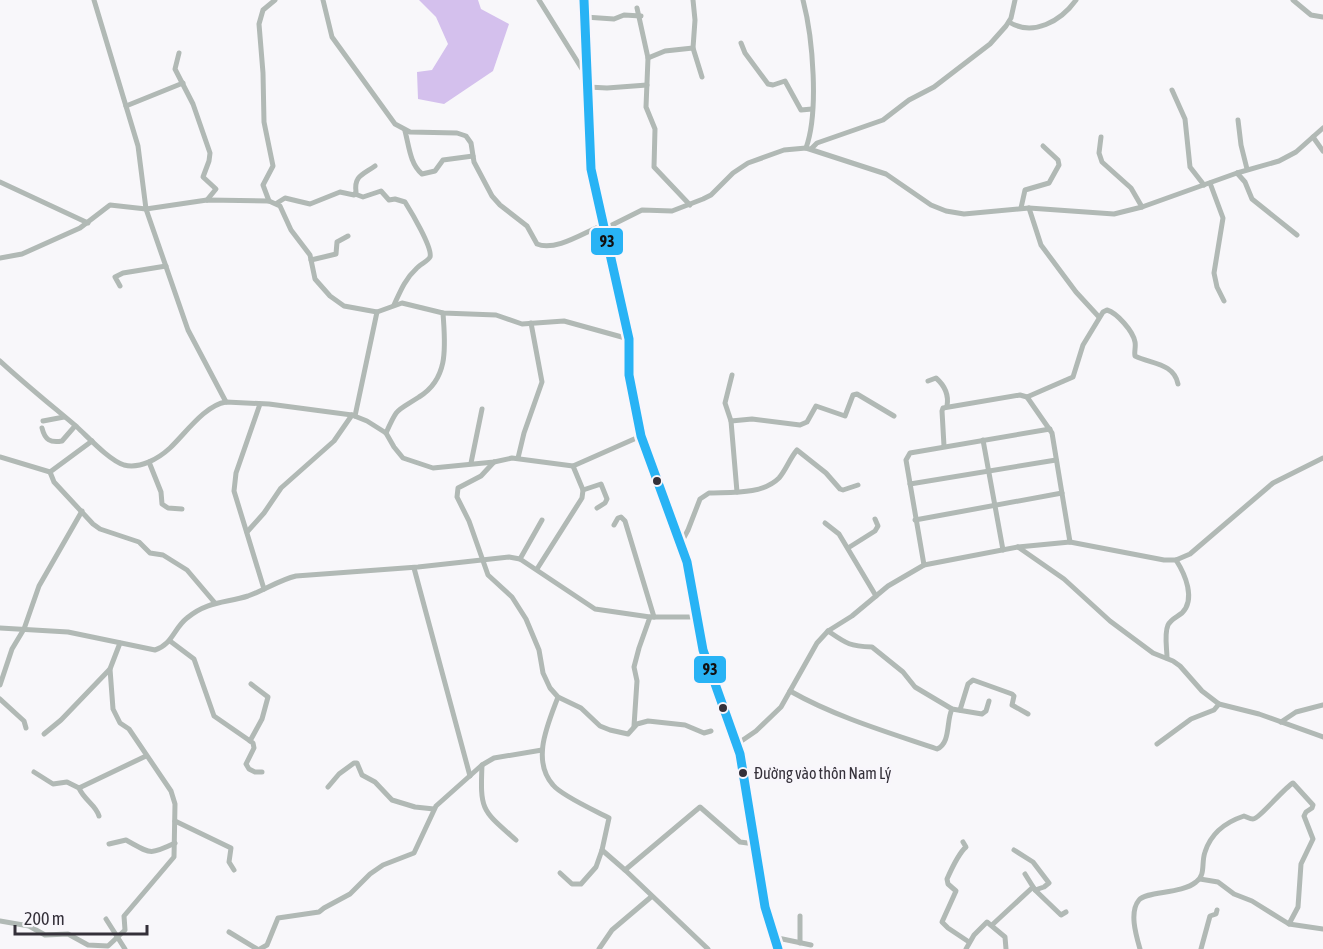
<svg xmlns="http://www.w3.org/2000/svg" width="1323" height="949" font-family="'Asap Condensed',sans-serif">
  <rect width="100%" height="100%" fill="#f8f7fa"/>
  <path fill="#d4c0ed" d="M419,0H478L481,9L509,24L493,71L444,104L418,99L417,72L432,70L448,44L436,17Z"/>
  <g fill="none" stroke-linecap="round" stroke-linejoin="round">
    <g stroke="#b1b9b5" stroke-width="5">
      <path d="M94,0L138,146L146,209L188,330L226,402"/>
      <path d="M323,0L332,37L395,124L410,132L457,133L466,136L471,143L474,162L492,196L500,205L527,226L537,244C556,252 586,231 603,225"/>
      <path d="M539,0L587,77"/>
      <path d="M693,0L695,20L693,48L702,77"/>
      <path d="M803,0C813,38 819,112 806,148"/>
      <path d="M1293,0L1311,15L1323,17"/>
      <path d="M637,8L648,58L646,107L655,129L654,167L690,205"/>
      <path d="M585,17L614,19L624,15L641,16"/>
      <path d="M1009,22C1033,37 1061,21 1076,0"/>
      <path d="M741,43L745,53L768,84L773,85L785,81L801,110L812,109"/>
      <path d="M179,53L175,69L193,104L210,153L209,161L203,177L216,189L207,200"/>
      <path d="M648,58L665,51L693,48"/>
      <path d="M588,87L607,88L647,85"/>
      <path d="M1172,90L1185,119L1190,167L1204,185"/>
      <path d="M126,106L183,83"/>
      <path d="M1238,120L1241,145L1247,169"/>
      <path d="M405,131C409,146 410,164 422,174L435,171L443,160L473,156"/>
      <path d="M1101,137L1099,153L1102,162L1131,188L1142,207"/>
      <path d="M1313,137L1323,151"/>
      <path d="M811,149L817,143L883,120L909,100L934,87L990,44L1006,26L1011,18L1015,0"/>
      <path d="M1237,173L1245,182L1252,199L1297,235"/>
      <path d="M0,182L88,223"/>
      <path d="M1210,183L1223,218L1214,273L1217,287L1224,301"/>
      <path d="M355,194L363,197L381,191L389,200L395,199L405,202C410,210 433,248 430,257C428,261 419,265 416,269C405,279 400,292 394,305"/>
      <path d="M269,201L263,185L273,166L264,122L263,73L259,24L263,10L275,0"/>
      <path d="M277,203L285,198L310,204L340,192L354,195L356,192C354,176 362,175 375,166"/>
      <path d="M1021,208L1025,190L1049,183L1059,165L1058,160L1043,146"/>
      <path d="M1029,208L1041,245L1076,292L1099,317"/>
      <path d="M604,229L642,210L672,211L703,199L711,195L733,173L748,163L784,150L806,148L886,174L931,205L946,211L964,214L1029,208L1114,214L1142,207L1237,173L1279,161L1296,152L1323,128"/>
      <path d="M0,258L22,254L80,228L110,205L146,209L207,200L269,201L280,206L291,230L310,255L315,279L330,296L344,306L377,312L402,303L443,313L496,315L522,324L564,321L629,339"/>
      <path d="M311,260L336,254L337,242L348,236"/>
      <path d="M120,286L115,277L123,273L166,266"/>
      <path d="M0,361C25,384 51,405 77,427C89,438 109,460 124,465C140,469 158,459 170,448C185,434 205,405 226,402L269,404L352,415L367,421L386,433L394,447L403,458L433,468L494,462L512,458L573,466L641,436"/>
      <path d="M732,375L725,403L731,421L737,492"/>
      <path d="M928,381L936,378C944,385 949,395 947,406"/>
      <path d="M1027,397L1052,433L1070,542"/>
      <path d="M260,404L236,473L234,491L264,589"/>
      <path d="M355,416L377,312"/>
      <path d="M43,421L64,417"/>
      <path d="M731,421L752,419L800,425L807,422L816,406L845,416L853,395L857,394L894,416"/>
      <path d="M42,428C45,440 50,443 62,441L75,426"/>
      <path d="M386,433C398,406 396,412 419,397C450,378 445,344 443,313"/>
      <path d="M983,440L1003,550"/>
      <path d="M944,446L942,411L943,408L1020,395L1027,397L1073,377L1083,345L1103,312L1107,310C1117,313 1133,331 1135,342C1136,347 1134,352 1135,356C1151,364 1174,363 1178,384"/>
      <path d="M0,457L50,472L92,441"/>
      <path d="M518,458L524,433L542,382L531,323"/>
      <path d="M149,462L161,492L162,504L168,508L182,509"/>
      <path d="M494,462L481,476L458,488L457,497L469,521L488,575L512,597L526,619L539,650L543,673L550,688L558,697L581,708L600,726L610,730L628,734L637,724L648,721L685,725L704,733L711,731"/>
      <path d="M471,463L482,409"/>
      <path d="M50,472L54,482L93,524L100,529L139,542L150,553L163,555L187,570L215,603"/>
      <path d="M910,484L1056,460"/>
      <path d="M583,490L601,484L607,499L605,503L597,508"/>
      <path d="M915,520L1062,493"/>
      <path d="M825,523L839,534L876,596"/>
      <path d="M614,525L618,518L621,517L625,521L654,617"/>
      <path d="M247,532L264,513L281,488L334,441L352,415"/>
      <path d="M681,543L688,530L700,499L709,493C731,492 762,495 779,478C786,470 790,458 797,450L826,473L840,489L843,490L858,485"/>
      <path d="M1018,547L1064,579L1110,621L1153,653L1173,661L1180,666L1202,691L1219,704L1259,714L1323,737"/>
      <path d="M848,548L875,531L878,526L875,519"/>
      <path d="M520,559L542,520"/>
      <path d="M924,565L906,460L910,453L1050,429"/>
      <path d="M414,568L470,776"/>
      <path d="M537,569L582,498L583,490L573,466"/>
      <path d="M0,628L68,632L155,650C172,645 174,628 187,618C207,601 226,603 248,596C265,590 279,580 296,576L418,567L509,557L520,559L595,609L650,617H696"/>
      <path d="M828,631C847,644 849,646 872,647L903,672L915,687L952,709L982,714L986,711L989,701"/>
      <path d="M170,641L194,659L214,716L253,743L254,748L246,764L249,769L255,772H262"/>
      <path d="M1167,658C1167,649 1164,634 1168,625C1171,619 1177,617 1182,613C1196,599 1185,574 1176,560"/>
      <path d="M0,685L12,649L24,629L39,586L82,511"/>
      <path d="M790,691C836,717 887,732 937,749C951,743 946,721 952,709"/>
      <path d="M558,697C548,724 531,760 553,785C562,796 596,811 609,818L602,850"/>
      <path d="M0,699L24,721L26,728"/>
      <path d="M960,710L968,684L973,680L1012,694L1014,696L1012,705L1028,714"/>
      <path d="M1281,722L1296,712L1323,705"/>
      <path d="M634,726L637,681L634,667L639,648L650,617"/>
      <path d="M44,734L61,720L110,669"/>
      <path d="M250,741L262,719L268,697L251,684"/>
      <path d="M737,744L756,731L781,707L817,643L828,631L852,616L888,586L924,565L1018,547L1070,542L1164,560H1176L1190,554L1273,483L1323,458"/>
      <path d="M1157,744L1191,719L1214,710L1219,704"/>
      <path d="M482,765C480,811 482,810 516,840"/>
      <path d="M34,772L53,784L67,782L79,788C84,800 96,805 99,816"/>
      <path d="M328,787L339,774L354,763H357L362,775L375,782L392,800L415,807L434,809"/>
      <path d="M79,788L146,756"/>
      <path d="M175,821L231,848L229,862L234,870"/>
      <path d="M963,842L966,847C959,853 951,870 947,879L948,884L956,891L942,922L948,928L969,942"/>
      <path d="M109,844L126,840C150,853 148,856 175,843"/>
      <path d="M1014,850L1033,862L1049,883L1044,887L1035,890"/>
      <path d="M625,870L708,949"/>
      <path d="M560,873L572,884H581L596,867L602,850L625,870L700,807L740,842L755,844"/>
      <path d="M1025,874L1035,890L1061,915L1066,912"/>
      <path d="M1200,879L1218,882L1234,894L1252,901L1289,924L1323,929"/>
      <path d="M800,916V943"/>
      <path d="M106,919L125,949"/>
      <path d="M0,921L29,926L45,935L68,934L88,945L108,946L125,930L124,916L174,857L175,804L171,791L129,729L120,723L113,709L110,669L120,643"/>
      <path d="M992,925L1033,887"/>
      <path d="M229,932L257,949"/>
      <path d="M773,937L811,945"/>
      <path d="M260,949L267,945L278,918L319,912L324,908L350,894L370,874L383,865L414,853L436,806L482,765L494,758L542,750"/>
      <path d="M599,949L612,930L651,897"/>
      <path d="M966,949L974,935L987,922L1005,937L1006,949"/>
      <path d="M1140,949C1136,935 1129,912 1139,900C1146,891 1182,894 1196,882C1206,875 1201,863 1205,852C1211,833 1226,822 1244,816C1247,817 1250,819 1253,819C1259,819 1284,788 1293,783L1313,805L1312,808L1306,812L1304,816L1313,839L1301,864L1298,907L1289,924"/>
      <path d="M1201,949L1210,916L1216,914L1217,910"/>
    </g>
    <path stroke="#b1b7b4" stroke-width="8" d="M584,0L591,169L629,339C624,368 634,407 641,436L687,562L703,650L740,754L765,907L778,949"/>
    <defs>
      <path id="bus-1" d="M584,0L591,169L629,339V375L641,436L687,562L703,650L740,754L765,907L778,949"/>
    </defs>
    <use href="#bus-1" stroke="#f8f6fb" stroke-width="14"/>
    <use href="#bus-1" stroke="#28b3f5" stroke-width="9"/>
  </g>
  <g fill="#343039" stroke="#f8f6fb" stroke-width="2">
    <circle cx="657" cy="481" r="5"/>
    <circle cx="723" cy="708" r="5"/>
    <circle cx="743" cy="773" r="5"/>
  </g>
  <g text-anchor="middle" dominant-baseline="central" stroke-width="6" stroke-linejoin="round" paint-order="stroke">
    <g font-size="16" fill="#343039" stroke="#f8f6fb" text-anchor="start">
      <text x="754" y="773">Đường vào thôn Nam Lý</text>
    </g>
  </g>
  <g stroke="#f8f6fb" stroke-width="2">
    <rect x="590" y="227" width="34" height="29" rx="6" fill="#28b3f5"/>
    <rect x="693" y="655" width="34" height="29" rx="6" fill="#28b3f5"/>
  </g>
  <g font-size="16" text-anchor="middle" font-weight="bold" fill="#111">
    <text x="607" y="247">93</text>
    <text x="710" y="675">93</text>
  </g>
  <path d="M15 925v9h132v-9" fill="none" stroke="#343039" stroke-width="3"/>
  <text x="24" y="925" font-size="18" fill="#343039" stroke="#f8f6fb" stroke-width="4.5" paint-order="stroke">200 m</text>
</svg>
